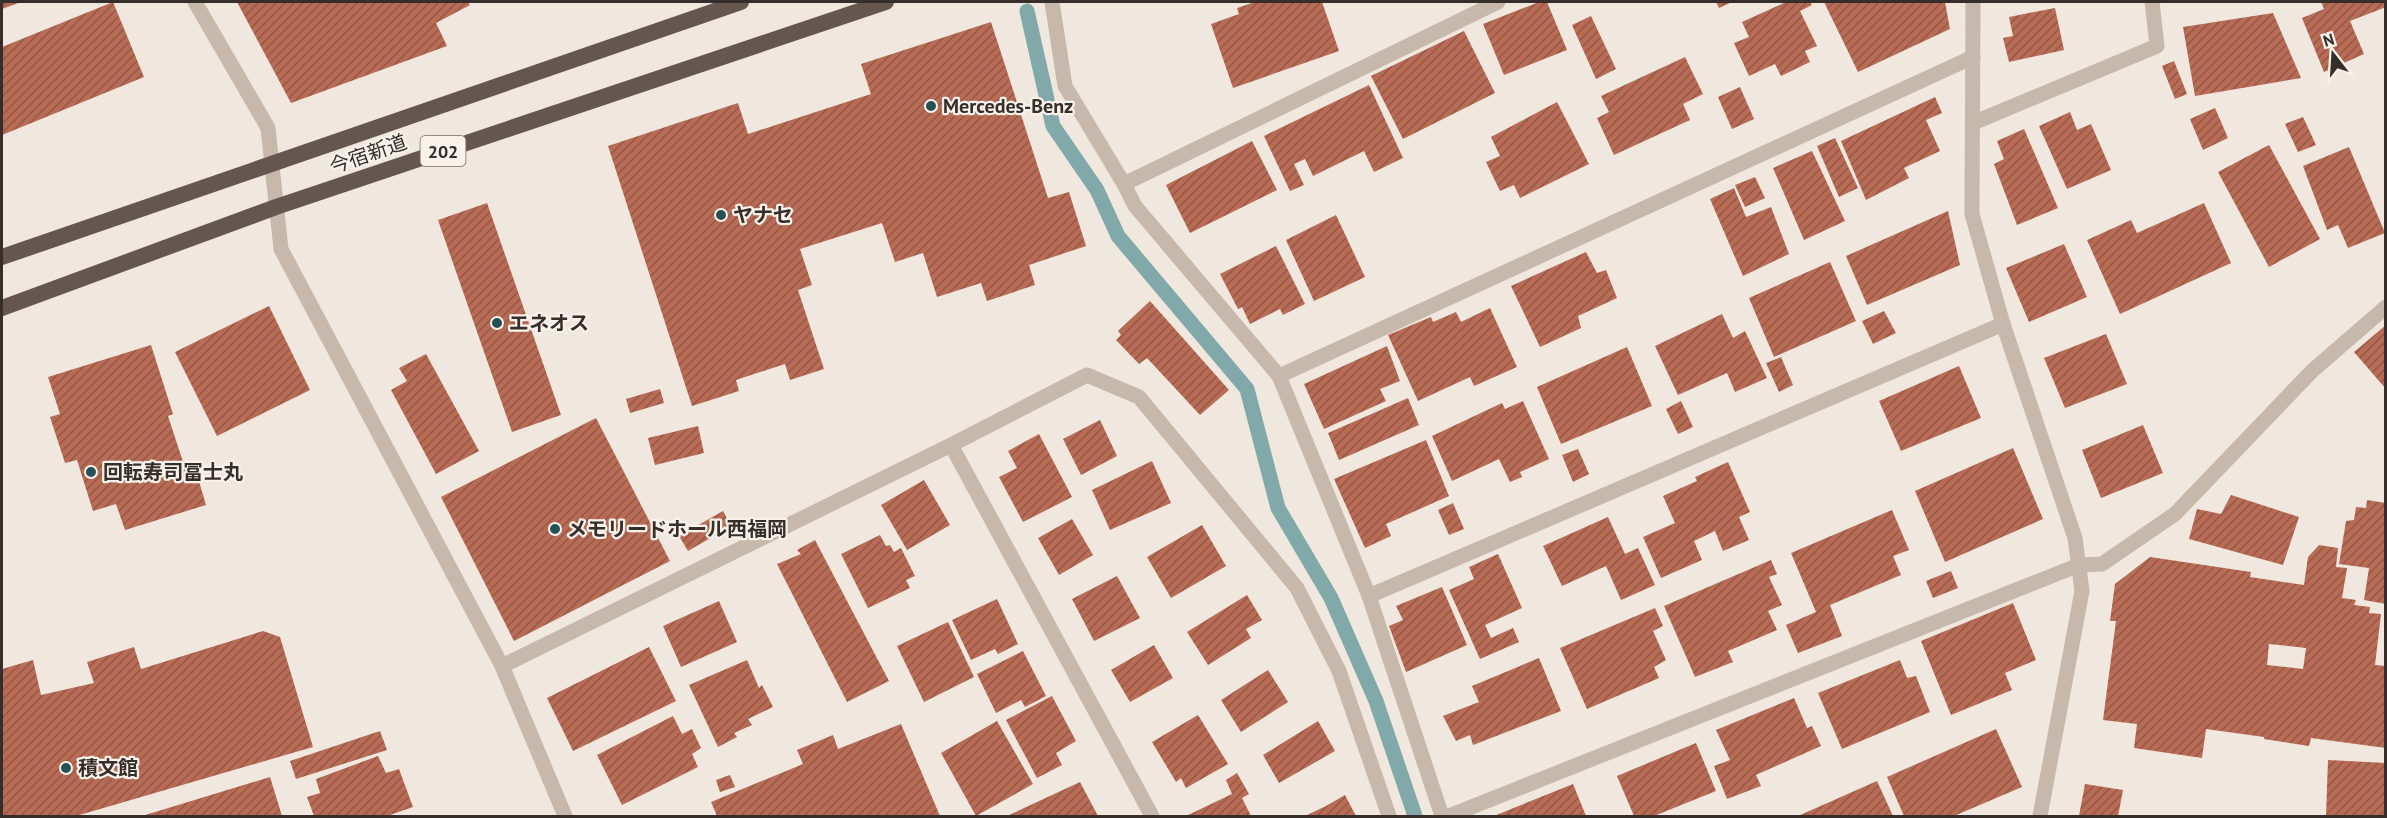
<svg xmlns="http://www.w3.org/2000/svg" width="2387" height="818" font-family="'PT Sans','Noto Sans JP',sans-serif">
  <defs>
    <pattern id="building-hatch" width="6" height="6" patternUnits="userSpaceOnUse" patternTransform="scale(1.5)"><rect width="6" height="6" fill="#b86b55"/><path d="M-1 1l2-2M0 6l6-6M5 7l2-2" fill="none" stroke="#965847"/></pattern>
  </defs>
  <rect width="100%" height="100%" fill="#f0e8df"/>
  <g fill="none" stroke-linecap="round" stroke-linejoin="round">
    <path stroke="#81a9aa" stroke-width="15" d="M1027,11L1053,126L1097,190L1118,236L1247,389L1278,508L1331,598L1376,701L1415,816"/>
  </g>
  <g fill="url(#building-hatch)" fill-rule="evenodd">
    <path d="M2,2H21L2,9Z"/>
    <path d="M113,2L144,77L2,135V47Z"/>
    <path d="M237,2H468L470,5L436,23L447,46L291,103Z"/>
    <path d="M1255,2H1322L1339,51L1233,88L1211,24L1239,14L1237,8Z"/>
    <path d="M1539,2H1547L1567,50L1504,75L1483,24Z"/>
    <path d="M1716,2H1732L1719,8Z"/>
    <path d="M1786,2H1810L1812,5L1800,11L1817,46L1805,51L1810,62L1781,76L1775,64L1749,76L1734,43L1749,37L1742,22Z"/>
    <path d="M1824,2H1945L1950,29L1858,72Z"/>
    <path d="M2321,2H2386V7L2350,21L2364,54L2324,72L2302,18L2324,9Z"/>
    <path d="M2055,8L2064,50L2009,62L2003,38L2013,36L2009,17Z"/>
    <path d="M2273,13L2301,78L2195,96L2183,27Z"/>
    <path d="M1591,16L1616,69L1596,79L1572,25Z"/>
    <path d="M991,22L1048,198L1069,192L1086,246L1029,265L1035,285L987,301L981,283L937,297L923,253L895,262L882,223L800,249L812,285L798,290L824,369L790,380L785,364L736,380L739,391L692,406L608,146L738,103L748,134L871,94L861,64Z"/>
    <path d="M1464,31L1495,93L1403,139L1371,76Z"/>
    <path d="M1685,57L1703,94L1683,104L1690,120L1614,155L1597,118L1609,112L1601,96Z"/>
    <path d="M2174,61L2187,94L2175,99L2162,66Z"/>
    <path d="M1369,85L1403,158L1374,172L1364,151L1313,176L1305,159L1294,164L1304,185L1290,191L1264,136Z"/>
    <path d="M1740,87L1754,119L1732,129L1718,97Z"/>
    <path d="M1935,97L1942,113L1926,120L1940,151L1904,168L1909,178L1866,200L1841,141Z"/>
    <path d="M1557,102L1589,164L1520,198L1514,185L1500,191L1486,162L1500,156L1491,137Z"/>
    <path d="M2215,108L2228,138L2203,150L2190,119Z"/>
    <path d="M2070,112L2077,130L2091,124L2111,170L2067,189L2039,126Z"/>
    <path d="M2303,117L2316,145L2298,152L2285,124Z"/>
    <path d="M2024,129L2058,208L2017,225L1994,164L2004,159L1997,141Z"/>
    <path d="M1835,138L1858,188L1839,197L1817,146Z"/>
    <path d="M1252,141L1277,190L1190,233L1166,185Z"/>
    <path d="M2269,145L2320,239L2269,267L2218,172Z"/>
    <path d="M2349,147L2385,233L2348,248L2338,225L2327,230L2303,166Z"/>
    <path d="M1812,151L1845,221L1804,240L1773,168Z"/>
    <path d="M1755,177L1765,198L1745,207L1735,185Z"/>
    <path d="M1734,188L1746,217L1771,207L1789,254L1743,276L1710,199Z"/>
    <path d="M487,203L561,415L512,432L438,220Z"/>
    <path d="M2204,203L2231,263L2120,314L2087,240L2131,220L2137,233Z"/>
    <path d="M1948,211L1960,265L1867,305L1846,256Z"/>
    <path d="M1336,215L1365,277L1314,301L1286,240Z"/>
    <path d="M2064,244L2087,297L2029,322L2006,268Z"/>
    <path d="M1276,246L1305,304L1283,315L1280,309L1250,324L1242,307L1238,309L1220,274Z"/>
    <path d="M1586,252L1597,273L1606,270L1617,298L1578,316L1581,328L1540,347L1511,286Z"/>
    <path d="M1830,262L1856,321L1774,357L1749,298Z"/>
    <path d="M1150,301L1229,390L1200,415L1147,358L1139,364L1116,340L1121,335L1118,331Z"/>
    <path d="M269,306L310,390L217,436L175,352Z"/>
    <path d="M1490,308L1517,367L1474,386L1470,377L1418,401L1388,335L1431,317L1433,322L1456,312L1461,322Z"/>
    <path d="M1884,311L1896,333L1873,344L1862,321Z"/>
    <path d="M1722,314L1733,338L1745,331L1767,378L1735,392L1727,373L1678,395L1655,346Z"/>
    <path d="M2386,325V389L2354,352Z"/>
    <path d="M2106,334L2127,384L2065,408L2044,358Z"/>
    <path d="M151,345L173,414L168,416L186,471L195,468L206,505L125,530L116,504L93,511L77,460L65,463L50,417L60,414L48,377Z"/>
    <path d="M1387,346L1400,381L1380,389L1386,401L1324,429L1304,384Z"/>
    <path d="M1627,347L1652,406L1561,444L1537,387Z"/>
    <path d="M426,354L479,451L436,474L391,390L407,381L399,368Z"/>
    <path d="M1781,357L1793,385L1779,392L1766,363Z"/>
    <path d="M1959,366L1981,418L1901,451L1879,401Z"/>
    <path d="M660,389L664,403L630,413L626,399Z"/>
    <path d="M1408,398L1419,425L1339,460L1328,433Z"/>
    <path d="M1523,401L1549,459L1520,472L1522,477L1510,482L1499,459L1452,481L1432,436L1502,403L1505,409Z"/>
    <path d="M1681,401L1693,427L1678,434L1666,409Z"/>
    <path d="M596,418L670,561L514,641L441,497Z"/>
    <path d="M1100,420L1117,456L1081,475L1063,439Z"/>
    <path d="M2143,425L2163,473L2101,498L2082,450Z"/>
    <path d="M698,426L704,453L655,465L648,438Z"/>
    <path d="M1039,434L1072,497L1023,522L999,477L1017,468L1008,451Z"/>
    <path d="M1426,440L1449,496L1386,524L1391,536L1365,548L1334,479Z"/>
    <path d="M2013,448L2043,519L1945,562L1915,491Z"/>
    <path d="M1578,449L1589,474L1573,482L1562,455Z"/>
    <path d="M1152,461L1171,503L1110,530L1092,490Z"/>
    <path d="M1728,462L1750,512L1739,517L1749,540L1723,551L1715,531L1694,541L1702,560L1661,578L1643,537L1675,523L1663,496L1697,481L1695,477Z"/>
    <path d="M924,480L950,525L907,550L881,505Z"/>
    <path d="M2231,495L2299,517L2283,565L2189,539L2197,509L2221,514Z"/>
    <path d="M2367,500L2386,503V604L2364,600L2369,568L2339,564L2346,521L2354,520L2356,507L2366,508Z"/>
    <path d="M1453,503L1464,529L1449,535L1438,510Z"/>
    <path d="M1892,510L1909,550L1893,556L1901,575L1830,605L1842,636L1798,653L1786,625L1816,612L1791,553Z"/>
    <path d="M723,511L731,526L688,551L679,536Z"/>
    <path d="M1608,517L1625,554L1638,548L1655,585L1621,600L1606,566L1562,586L1543,546Z"/>
    <path d="M1072,519L1093,555L1059,575L1038,538Z"/>
    <path d="M1202,525L1226,566L1171,598L1147,557Z"/>
    <path d="M880,535L886,546L890,545L894,552L901,548L915,576L906,580L910,588L868,608L841,554Z"/>
    <path d="M815,540L889,681L847,702L777,564L801,554L797,550Z"/>
    <path d="M2319,545L2338,548L2336,567L2347,568L2342,598L2356,600L2354,605L2370,607L2369,613L2381,614L2375,665L2386,666V748L2311,738L2309,746L2264,739V737L2206,729L2202,758L2134,748L2137,724L2103,720L2116,621H2110L2115,584L2150,557L2251,572L2250,577L2304,585L2308,557ZM2269,644L2306,648L2303,669L2267,665Z"/>
    <path d="M1498,554L1522,608L1485,625L1491,638L1513,628L1519,642L1480,659L1449,590L1474,579L1469,567Z"/>
    <path d="M1771,560L1777,574L1769,577L1782,605L1768,611L1777,630L1728,651L1733,662L1695,677L1664,606Z"/>
    <path d="M1951,571L1958,588L1933,598L1926,581Z"/>
    <path d="M1117,576L1140,618L1094,641L1072,599Z"/>
    <path d="M1442,587L1467,645L1406,672L1389,626L1403,620L1396,606Z"/>
    <path d="M1247,595L1262,620L1246,629L1251,638L1208,665L1187,632Z"/>
    <path d="M997,599L1018,644L998,654L995,649L971,660L952,620Z"/>
    <path d="M719,601L737,642L681,667L663,626Z"/>
    <path d="M2013,603L2036,660L2005,673L2012,690L1951,715L1921,641Z"/>
    <path d="M1655,608L1663,626L1653,631L1666,660L1654,667L1659,678L1587,709L1560,648Z"/>
    <path d="M948,622L974,677L924,702L897,646Z"/>
    <path d="M263,631L280,637L313,747L76,816H2V669L33,660L41,695L94,683L87,662L134,647L141,669Z"/>
    <path d="M1154,645L1173,678L1130,702L1111,670Z"/>
    <path d="M649,647L676,701L573,751L547,698Z"/>
    <path d="M1023,651L1046,696L1025,707L1021,700L996,713L977,674Z"/>
    <path d="M1539,658L1561,711L1473,745L1470,735L1456,741L1443,716L1479,702L1472,686Z"/>
    <path d="M747,660L759,688L762,685L773,707L748,719L752,725L734,733L737,737L718,747L689,685Z"/>
    <path d="M1900,660L1907,678L1916,676L1930,712L1842,749L1818,693Z"/>
    <path d="M1268,670L1288,702L1241,732L1221,700Z"/>
    <path d="M1052,696L1076,741L1056,753L1062,765L1037,778L1006,720Z"/>
    <path d="M1794,698L1807,728L1812,726L1821,746L1756,775L1761,786L1727,799L1714,766L1730,760L1716,730Z"/>
    <path d="M1198,715L1228,764L1186,788L1181,778L1176,782L1152,742Z"/>
    <path d="M673,716L682,734L692,729L701,748L692,754L698,767L622,805L597,755Z"/>
    <path d="M997,721L1033,784L976,816L941,753Z"/>
    <path d="M1318,721L1335,751L1279,783L1263,755Z"/>
    <path d="M901,724L940,816H717L711,802L803,764L797,750L833,735L838,749Z"/>
    <path d="M1996,729L2022,787L1954,816H1904L1887,777Z"/>
    <path d="M380,731L387,750L296,779L290,761Z"/>
    <path d="M1696,743L1716,791L1654,816H1634L1617,776Z"/>
    <path d="M378,756L386,773L399,769L413,807L387,816H314L307,797L320,793L316,779Z"/>
    <path d="M2328,760L2386,763V816H2326Z"/>
    <path d="M1237,773L1249,794L1242,798L1251,816H1186L1232,794L1226,780Z"/>
    <path d="M730,775L735,787L720,792L716,780Z"/>
    <path d="M270,777L282,816H142Z"/>
    <path d="M1877,781L1893,816H1798Z"/>
    <path d="M1080,782L1098,816H1007Z"/>
    <path d="M1573,784L1586,816H1494Z"/>
    <path d="M2085,784L2123,790L2118,816H2079Z"/>
    <path d="M1345,795L1356,816H1305L1326,806Z"/>
  </g>
  <g fill="none" stroke-linecap="round" stroke-linejoin="round">
    <g stroke="#c7b8ac" stroke-width="15">
      <path d="M1052,2L1065,86L1124,184L1135,206L1279,376"/>
      <path d="M1973,2L1972,214L2003,324L2075,538L2082,591L2040,816"/>
      <path d="M1973,123L2157,46L2152,2"/>
      <path d="M1124,184L1498,2"/>
      <path d="M951,445L1152,816"/>
      <path d="M1369,596L2003,324"/>
      <path d="M502,666L951,445L1087,375L1139,397L1297,588L1339,671L1389,816"/>
      <path d="M1442,816L1369,596L1279,376L1973,57"/>
      <path d="M1449,816L2079,565L2102,564L2175,514L2312,371L2386,307"/>
    </g>
    <path stroke="#c7b8ac" stroke-width="15" d="M195,2L268,128L281,249L502,666L565,816"/>
    <g stroke="#665650" stroke-width="16">
      <path d="M2,257L741,2"/>
      <path d="M2,308L276,207L886,2"/>
    </g>
  </g>
  <g fill="#245153" stroke="#f8f2eb" stroke-width="2">
    <circle cx="931" cy="106" r="6"/>
    <circle cx="721" cy="215" r="6"/>
    <circle cx="497" cy="323" r="6"/>
    <circle cx="91" cy="472" r="6"/>
    <circle cx="555" cy="529" r="6"/>
    <circle cx="66" cy="768" r="6"/>
  </g>
  <g text-anchor="middle" dominant-baseline="central" stroke-width="4.5" stroke-linejoin="round" paint-order="stroke">
    <rect fill="#f8f2eb" stroke="#706964" stroke-width="1.5" x="420.5" y="136" width="45" height="30" rx="4.5"/>
    <g font-size="18" font-weight="bold" fill="#362e2a">
      <text x="443" y="151">202</text>
    </g>
    <g font-size="20" font-weight="bold" fill="#362e2a" stroke="#f8f2eb" text-anchor="start">
      <text x="943" y="106">Mercedes-Benz</text>
      <text x="733" y="215">ヤナセ</text>
      <text x="509" y="323">エネオス</text>
      <text x="103" y="472">回転寿司冨士丸</text>
      <text x="567" y="529">メモリードホール西福岡</text>
      <text x="78" y="768">積文館</text>
    </g>
    <g font-size="20" fill="#362e2a" stroke="#f8f2eb">
      <text transform="translate(368 154) rotate(-19)">今宿新道</text>
    </g>
  </g>
  <rect width="2387" height="818" fill="none" stroke="#362e2a" stroke-width="6"/>
  <g transform="translate(2333 54) rotate(343)" stroke="#f8f2eb" stroke-width="4.5" paint-order="stroke">
  <path d="M0-4.5L10 22L0 15L-10 22Z" fill="#362e2a"/>
  <text y="-9" font-size="16" font-weight="bold" text-anchor="middle" fill="#362e2a">N</text>
  </g>
</svg>
